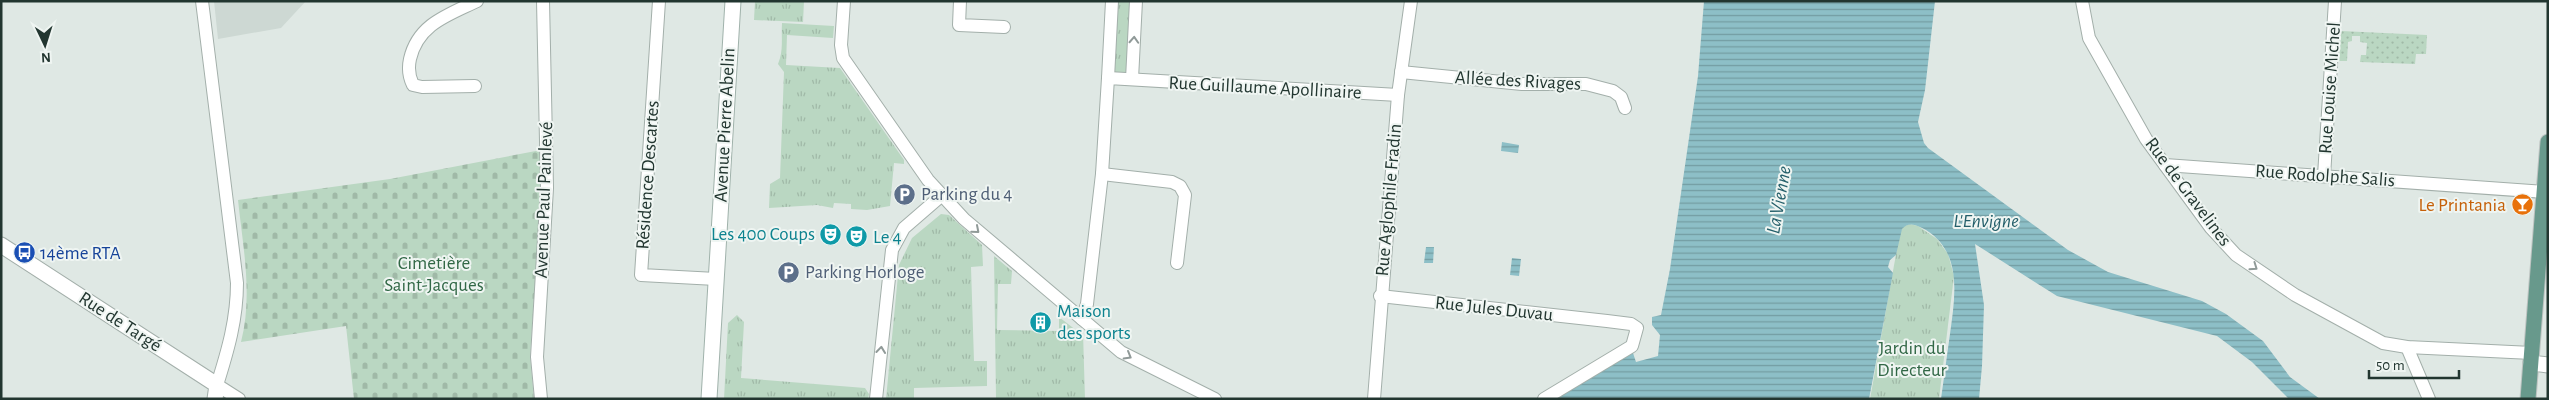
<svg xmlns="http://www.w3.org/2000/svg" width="2549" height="400" font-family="'Alegreya Sans',sans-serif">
  <defs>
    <pattern id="grass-tufts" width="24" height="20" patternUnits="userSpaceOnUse" patternTransform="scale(1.25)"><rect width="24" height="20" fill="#bad7c2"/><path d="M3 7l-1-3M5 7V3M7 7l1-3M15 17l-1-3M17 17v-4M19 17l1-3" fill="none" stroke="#a0b9a7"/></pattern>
    <pattern id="cemetery-stones" width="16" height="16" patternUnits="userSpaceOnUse" patternTransform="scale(1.25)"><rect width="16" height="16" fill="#bad7c2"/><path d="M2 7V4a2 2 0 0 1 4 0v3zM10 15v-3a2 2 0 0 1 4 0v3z" fill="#a0b9a7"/></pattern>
    <pattern id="garden-dots" width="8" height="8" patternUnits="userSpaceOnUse" patternTransform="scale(1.25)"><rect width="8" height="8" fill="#bad7c2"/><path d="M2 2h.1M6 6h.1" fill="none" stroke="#a0b9a7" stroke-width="1.8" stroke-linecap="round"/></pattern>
    <pattern id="water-rules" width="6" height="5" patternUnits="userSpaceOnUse" patternTransform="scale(1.25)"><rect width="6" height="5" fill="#8dbfc7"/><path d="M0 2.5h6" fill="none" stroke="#739ca2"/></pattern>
  </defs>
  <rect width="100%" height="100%" fill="#dfe8e4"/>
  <path fill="#cdd8d3" d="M214,1H306L281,28L218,39Z"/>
  <g fill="url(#grass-tufts)">
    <path d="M755,1H804L803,22L754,20Z"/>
    <path d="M1117,1H1132L1126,73L1114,72Z"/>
    <path d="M782,23L834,26L833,38L787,35L786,65L840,68L904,160V164L894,163L890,206L867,210L851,209V204L834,203L833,208L817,205L769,208L770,184L780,178L784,72L778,64C784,50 781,38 782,23Z"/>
    <path d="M941,214L949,215L982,245L983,266L971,267L974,361H987V386L914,388V399H886L899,265L912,238Z"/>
    <path d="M1910,224L1918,226L1937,239L1948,254L1954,276L1939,399H1870L1900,232L1904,226Z"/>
    <path d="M994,256L1012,271L1011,284H998L997,330L1059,331V317L1081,334L1083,332L1085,399H996Z"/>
    <path d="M737,315L744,322L741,378L865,388L869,394L868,399H724L728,323Z"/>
  </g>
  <path fill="url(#cemetery-stones)" d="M541,150L542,182L530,356L534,399H354L346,326L241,342C253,296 243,247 238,200L390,179Z"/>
  <path fill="url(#garden-dots)" d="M2341,31L2427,35L2426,54H2416L2415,64L2360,62L2361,55H2366L2367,43L2360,42V36H2352V41L2348,42L2347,61H2339Z"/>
  <g fill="url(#water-rules)">
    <path d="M1704,1H1935L1925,90L1918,122L1924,143L1928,148L2068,250L2108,272L2202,301L2226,314L2263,341L2290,377L2320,399H2289L2252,362L2217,336L2057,296L1975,244L1984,305L1982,366L1979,399H1941C1944,377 1947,356 1950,334C1955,297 1963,253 1926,230C1917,225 1909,221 1902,229L1896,255L1890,260L1888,267L1893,273L1869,399H1553L1633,353L1636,362L1658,356L1660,335L1652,325V317L1661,315L1670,269L1698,76Z"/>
    <path d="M1502,142L1519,145L1518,153L1501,151Z"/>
    <path d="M1426,247H1434L1433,263H1424Z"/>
    <path d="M1512,258L1521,259L1519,276L1510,275Z"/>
  </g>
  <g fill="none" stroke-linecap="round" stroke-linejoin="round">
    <defs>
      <g id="minor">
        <path d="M202,1L237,283C237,319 228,350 217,385L239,399"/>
        <path d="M659,1L641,275L716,279"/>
        <path d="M844,1L841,45L843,58L928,180L964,219L1121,352L1215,399"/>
        <path d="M960,1L959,25L1004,27"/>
        <path d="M2082,1L2089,38L2146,139L2211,228L2236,255L2295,295L2383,343L2407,347L2532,353"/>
        <path d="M1401,72L1522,84H1586L1613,91L1621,97L1625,108"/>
        <path d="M1108,78L1112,1"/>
        <path d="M1132,79L1136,1"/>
        <path d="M475,86L422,87L413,85C409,77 408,68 410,59C418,24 448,15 477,1"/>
        <path d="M2165,165L2544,192"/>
        <path d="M1102,174L1172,182L1180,186L1185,195L1177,263"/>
        <path d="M2324,176L2335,1"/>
        <path d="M1380,296L1607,321L1631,324L1637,328L1632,346L1544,399"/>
        <path d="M1082,319L1087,304L1102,174L1108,78L1398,95"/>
        <path d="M2407,347L2429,399"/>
        <path d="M541,399L537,357L547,188L543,1"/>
        <path d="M876,399L892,250L904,228L941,196"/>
        <path d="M1374,399L1398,95L1411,1"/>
      </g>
      <g id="tertiary">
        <path d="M1,245L217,385L215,399"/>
        <path d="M2531,363L2548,365"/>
      </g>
      <path id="secondary" d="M709,399L733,1"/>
      <path id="primary" d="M2528,399L2548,142"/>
    </defs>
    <use href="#minor" stroke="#a3afaa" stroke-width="14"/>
    <use href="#tertiary" stroke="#a3afaa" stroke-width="17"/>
    <use href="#secondary" stroke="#a0b2ab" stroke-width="17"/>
    <use href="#primary" stroke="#bdc3c1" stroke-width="17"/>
    <use href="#minor" stroke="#fff" stroke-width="12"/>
    <use href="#tertiary" stroke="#fff" stroke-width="15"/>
    <use href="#secondary" stroke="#fff" stroke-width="15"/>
    <use href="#primary" stroke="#68998c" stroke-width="15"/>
  </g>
  <defs><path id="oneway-chevron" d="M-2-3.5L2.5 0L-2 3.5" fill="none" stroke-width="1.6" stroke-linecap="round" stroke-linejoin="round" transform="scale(1.25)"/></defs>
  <g stroke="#909a98">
    <use href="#oneway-chevron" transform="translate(1134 40) rotate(-87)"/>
    <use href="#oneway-chevron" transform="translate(976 230) rotate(41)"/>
    <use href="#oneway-chevron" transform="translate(2254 267) rotate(35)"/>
    <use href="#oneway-chevron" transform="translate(881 350) rotate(-84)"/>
    <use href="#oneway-chevron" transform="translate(1128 356) rotate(30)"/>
  </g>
  <defs>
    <symbol id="parking-disc" viewBox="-11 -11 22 22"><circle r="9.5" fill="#5c6f8a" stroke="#eff5f2"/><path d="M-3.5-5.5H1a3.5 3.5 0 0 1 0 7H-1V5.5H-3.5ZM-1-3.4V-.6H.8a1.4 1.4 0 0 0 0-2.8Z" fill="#fff"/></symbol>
    <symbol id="bar-disc" viewBox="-11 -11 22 22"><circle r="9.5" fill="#e8710a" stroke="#eff5f2"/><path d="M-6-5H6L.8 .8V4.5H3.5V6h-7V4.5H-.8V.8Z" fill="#fff"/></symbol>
    <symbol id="theatre-disc" viewBox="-11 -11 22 22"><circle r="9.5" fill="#0f9aa8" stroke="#eff5f2"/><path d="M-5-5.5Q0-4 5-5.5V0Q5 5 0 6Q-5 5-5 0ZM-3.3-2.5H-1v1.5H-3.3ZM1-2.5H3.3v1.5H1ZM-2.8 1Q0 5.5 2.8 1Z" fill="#fff"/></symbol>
    <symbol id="bus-disc" viewBox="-11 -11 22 22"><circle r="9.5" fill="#1a4fb4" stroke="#eff5f2"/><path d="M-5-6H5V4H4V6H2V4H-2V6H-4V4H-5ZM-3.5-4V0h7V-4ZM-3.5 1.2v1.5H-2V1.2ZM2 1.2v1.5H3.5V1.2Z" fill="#fff"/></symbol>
    <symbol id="building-disc" viewBox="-11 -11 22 22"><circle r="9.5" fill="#0f9aa8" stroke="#eff5f2"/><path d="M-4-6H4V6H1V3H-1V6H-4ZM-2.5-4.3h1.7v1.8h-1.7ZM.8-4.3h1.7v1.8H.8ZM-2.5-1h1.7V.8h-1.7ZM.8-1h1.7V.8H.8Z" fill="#fff"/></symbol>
  </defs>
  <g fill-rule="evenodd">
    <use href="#parking-disc" x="892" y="182" width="25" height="25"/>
    <use href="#bar-disc" x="2510" y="192" width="25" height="25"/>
    <use href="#theatre-disc" x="818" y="222" width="25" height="25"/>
    <use href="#theatre-disc" x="844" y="224" width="25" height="25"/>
    <use href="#bus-disc" x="12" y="240" width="25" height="25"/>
    <use href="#parking-disc" x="776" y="260" width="25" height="25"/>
    <use href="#building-disc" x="1028" y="310" width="25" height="25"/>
  </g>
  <g text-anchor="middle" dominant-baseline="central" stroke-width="4" stroke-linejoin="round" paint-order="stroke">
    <g font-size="19" fill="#223630" stroke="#eff5f2">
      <text transform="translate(1518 81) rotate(3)">Allée des Rivages</text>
      <text transform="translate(1265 88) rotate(3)">Rue Guillaume Apollinaire</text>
      <text transform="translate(2330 88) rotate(-86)">Rue Louise Michel</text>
      <text transform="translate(725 125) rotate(-87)">Avenue Pierre Abelin</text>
      <text transform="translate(648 175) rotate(-86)">Résidence Descartes</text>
      <text transform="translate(2325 176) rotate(4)">Rue Rodolphe Salis</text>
      <text transform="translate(2188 192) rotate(53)">Rue de Gravelines</text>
      <text transform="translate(544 200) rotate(-88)">Avenue Paul Painlevé</text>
      <text transform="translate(1389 200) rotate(-85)">Rue Aglophile Fradin</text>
      <text transform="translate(1494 309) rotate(6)">Rue Jules Duvau</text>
      <text transform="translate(120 322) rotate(33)">Rue de Targé</text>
    </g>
    <g font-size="19" fill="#4e5e75" stroke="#eff5f2" text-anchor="start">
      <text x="921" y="194">Parking du 4</text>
      <text x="805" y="272">Parking Horloge</text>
    </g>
    <g font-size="19" fill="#c56008" stroke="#eff5f2" text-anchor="end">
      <text x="2506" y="205">Le Printania</text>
    </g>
    <g font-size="19" fill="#0d838f" stroke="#eff5f2" text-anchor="start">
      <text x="815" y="234" text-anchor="end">Les 400 Coups</text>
      <text x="873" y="237">Le 4</text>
      <text x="1057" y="311">Maison<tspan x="1057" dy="22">des sports</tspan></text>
    </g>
    <g font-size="19" fill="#164399" stroke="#eff5f2" text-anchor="start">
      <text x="40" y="253">14ème RTA</text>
    </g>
    <g font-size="19" fill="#316846" stroke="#eff5f2">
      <text x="434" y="263">Cimetière<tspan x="434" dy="22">Saint-Jacques</tspan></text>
      <text x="1912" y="348">Jardin du<tspan x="1912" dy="22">Directeur</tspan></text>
    </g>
    <g font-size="20" font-style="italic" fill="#245f6a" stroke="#eff5f2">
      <text transform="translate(1779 200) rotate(-80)">La Vienne</text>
      <text x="1986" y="221">L'Envigne</text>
    </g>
  </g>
  <rect width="2549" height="400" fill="none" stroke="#223630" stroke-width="5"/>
  <g transform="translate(45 45) rotate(176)" stroke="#eff5f2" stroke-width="4" paint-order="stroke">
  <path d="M0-4L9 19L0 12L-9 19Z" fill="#223630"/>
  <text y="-8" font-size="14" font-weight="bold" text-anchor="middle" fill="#223630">N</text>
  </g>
  <path d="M2369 370v8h90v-8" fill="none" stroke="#223630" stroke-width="2.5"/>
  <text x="2376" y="370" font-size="15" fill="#223630" stroke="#eff5f2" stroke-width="4" paint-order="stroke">50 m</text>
</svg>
